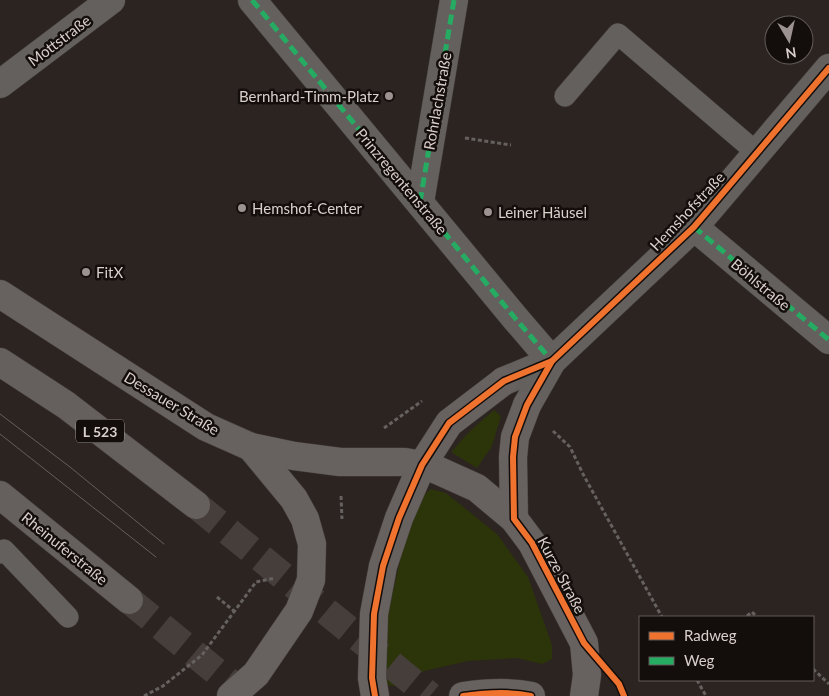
<svg xmlns="http://www.w3.org/2000/svg" width="829" height="696" font-family="Lato,sans-serif">
  <rect width="100%" height="100%" fill="#2c2421"/>
  <g fill="#2c3409">
    <path d="M494,410L501,416L492,446L477,468L451,452L470,431Z"/>
    <path d="M431,489L446,493L497,534L528,577L552,645V659L542,664L517,658L468,661L424,671L394,686L384,685L387,618L405,539L422,496Z"/>
  </g>
  <g fill="none" stroke-linecap="round" stroke-linejoin="round">
    <g stroke="#463e3a" stroke-width="28" stroke-dasharray="28 14" stroke-linecap="butt">
      <path d="M196,505L430,696"/>
      <path d="M129,600L246,696"/>
    </g>
    <defs>
      <g id="service">
        <path d="M565,96L618,34L757,153"/>
        <path d="M0,553L4,550L68,617"/>
      </g>
      <g id="pedestrian">
        <path d="M252,0L515,318L552,361"/>
        <path d="M420,202L454,0"/>
      </g>
      <g id="minor">
        <path d="M0,84L111,0"/>
        <path d="M694,227L829,340"/>
        <path d="M504,381L552,361"/>
        <path d="M527,405L552,361L694,227L829,68"/>
      </g>
      <g id="secondary">
        <path d="M0,294L206,427L251,447L294,456L340,462H405L422,465L437,470L477,488L514,519L532,543L584,643L587,675L584,696"/>
        <path d="M514,519L513,457L515,437L527,405"/>
        <path d="M231,696L256,674L299,611L311,580L312,544L305,519L294,499L251,447"/>
        <path d="M375,696L372,678L374,614L383,566L399,518L422,465L449,423L504,381"/>
        <path d="M463,696C485,693 509,691 531,696"/>
      </g>
      <g id="primary">
        <path d="M0,362L66,405L196,505"/>
        <path d="M0,495L129,600"/>
      </g>
    </defs>
    <use href="#service" stroke="#47403d" stroke-width="22"/>
    <use href="#pedestrian" stroke="#47403d" stroke-width="29"/>
    <use href="#minor" stroke="#47403d" stroke-width="29"/>
    <use href="#secondary" stroke="#47403d" stroke-width="29"/>
    <use href="#primary" stroke="#47403d" stroke-width="29"/>
    <g stroke="#65615f" stroke-width="3" stroke-dasharray="4 2.5" stroke-linecap="butt">
      <path d="M465,138L511,145"/>
      <path d="M384,428L422,401"/>
      <path d="M553,431L570,447L584,476L662,617"/>
      <path d="M341,496L342,519"/>
      <path d="M217,597L234,611"/>
      <path d="M747,616L752,612L757,617"/>
      <path d="M813,669L829,684"/>
      <path d="M697,680L706,696"/>
      <path d="M144,696L163,686L202,655L256,582L275,578"/>
    </g>
    <use href="#service" stroke="#63605e" stroke-width="21"/>
    <use href="#pedestrian" stroke="#63605e" stroke-width="28"/>
    <use href="#minor" stroke="#63605e" stroke-width="28"/>
    <use href="#secondary" stroke="#676160" stroke-width="28"/>
    <use href="#primary" stroke="#65605e" stroke-width="28"/>
    <g stroke="#63605c" stroke-width="1">
      <path d="M0,414L70,467L164,544"/>
      <path d="M0,434L156,557"/>
    </g>
    <g stroke="#26ab63" stroke-width="5" stroke-dasharray="10 5" stroke-linecap="butt">
      <path d="M252,0L515,318L552,361"/>
      <path d="M420,202L454,0"/>
      <path d="M694,227L829,340"/>
    </g>
    <defs>
      <g id="cycleway">
        <path d="M375,696L372,678L374,614L383,566L399,518L422,465L449,423L504,381L552,361"/>
        <path d="M463,696C485,693 509,691 531,696"/>
        <path d="M624,696L619,684L584,643L532,543L514,519L513,457L515,437L527,405L552,361L694,227L829,68"/>
      </g>
    </defs>
    <use href="#cycleway" stroke="#130d0b" stroke-width="9"/>
    <use href="#cycleway" stroke="#ef722f" stroke-width="6"/>
  </g>
  <g fill="#9c9390" stroke="#130d0b" stroke-width="2">
    <circle cx="389" cy="96" r="5"/>
    <circle cx="242" cy="208" r="5"/>
    <circle cx="488" cy="212" r="5"/>
    <circle cx="86" cy="272" r="5"/>
  </g>
  <g text-anchor="middle" dominant-baseline="central" stroke-width="5" stroke-linejoin="round" paint-order="stroke">
    <rect fill="#130d0b" stroke="#9e9591" stroke-width="1" x="76" y="419.5" width="48" height="23" rx="4"/>
    <g font-size="14" font-weight="bold" fill="#d9cfcb">
      <text x="100" y="431">L 523</text>
    </g>
    <g font-size="15" fill="#d9cfcb" stroke="#130d0b">
      <text transform="translate(59 40) rotate(-37)">Mottstraße</text>
      <text transform="translate(437 101) rotate(-80)">Rohrlachstraße</text>
      <text transform="translate(402 181) rotate(50)">Prinzregentenstraße</text>
      <text transform="translate(687 211) rotate(-47)">Hemshofstraße</text>
      <text transform="translate(761 284) rotate(40)">Böhlstraße</text>
      <text transform="translate(172 403) rotate(31)">Dessauer Straße</text>
      <text transform="translate(65 548) rotate(39)">Rheinuferstraße</text>
      <text transform="translate(562 575) rotate(62)">Kurze Straße</text>
    </g>
    <g font-size="15" fill="#d9cfcb" stroke="#130d0b" text-anchor="start">
      <text x="379" y="96" text-anchor="end">Bernhard-Timm-Platz</text>
      <text x="252" y="208">Hemshof-Center</text>
      <text x="498" y="212">Leiner Häusel</text>
      <text x="96" y="272">FitX</text>
    </g>
  </g>
  <rect x="639" y="616" width="175" height="65" fill="#130d0b" stroke="#625b58"/>
  <rect x="649" y="632" width="25" height="8" fill="#ef722f" stroke="#625b58"/>
  <text x="684" y="641" font-size="15" fill="#d9cfcb">Radweg</text>
  <rect x="649" y="657" width="25" height="8" fill="#26ab63" stroke="#625b58"/>
  <text x="684" y="666" font-size="15" fill="#d9cfcb">Weg</text>
  <g transform="translate(789 40) rotate(171)"><circle r="24" fill="#130d0b" stroke="#625b58"/>
  <path d="M0-4L9 19L0 12L-9 19Z" fill="#9c9390"/>
  <text y="-8" font-size="14" font-weight="bold" text-anchor="middle" fill="#d9cfcb">N</text>
  </g>
</svg>
